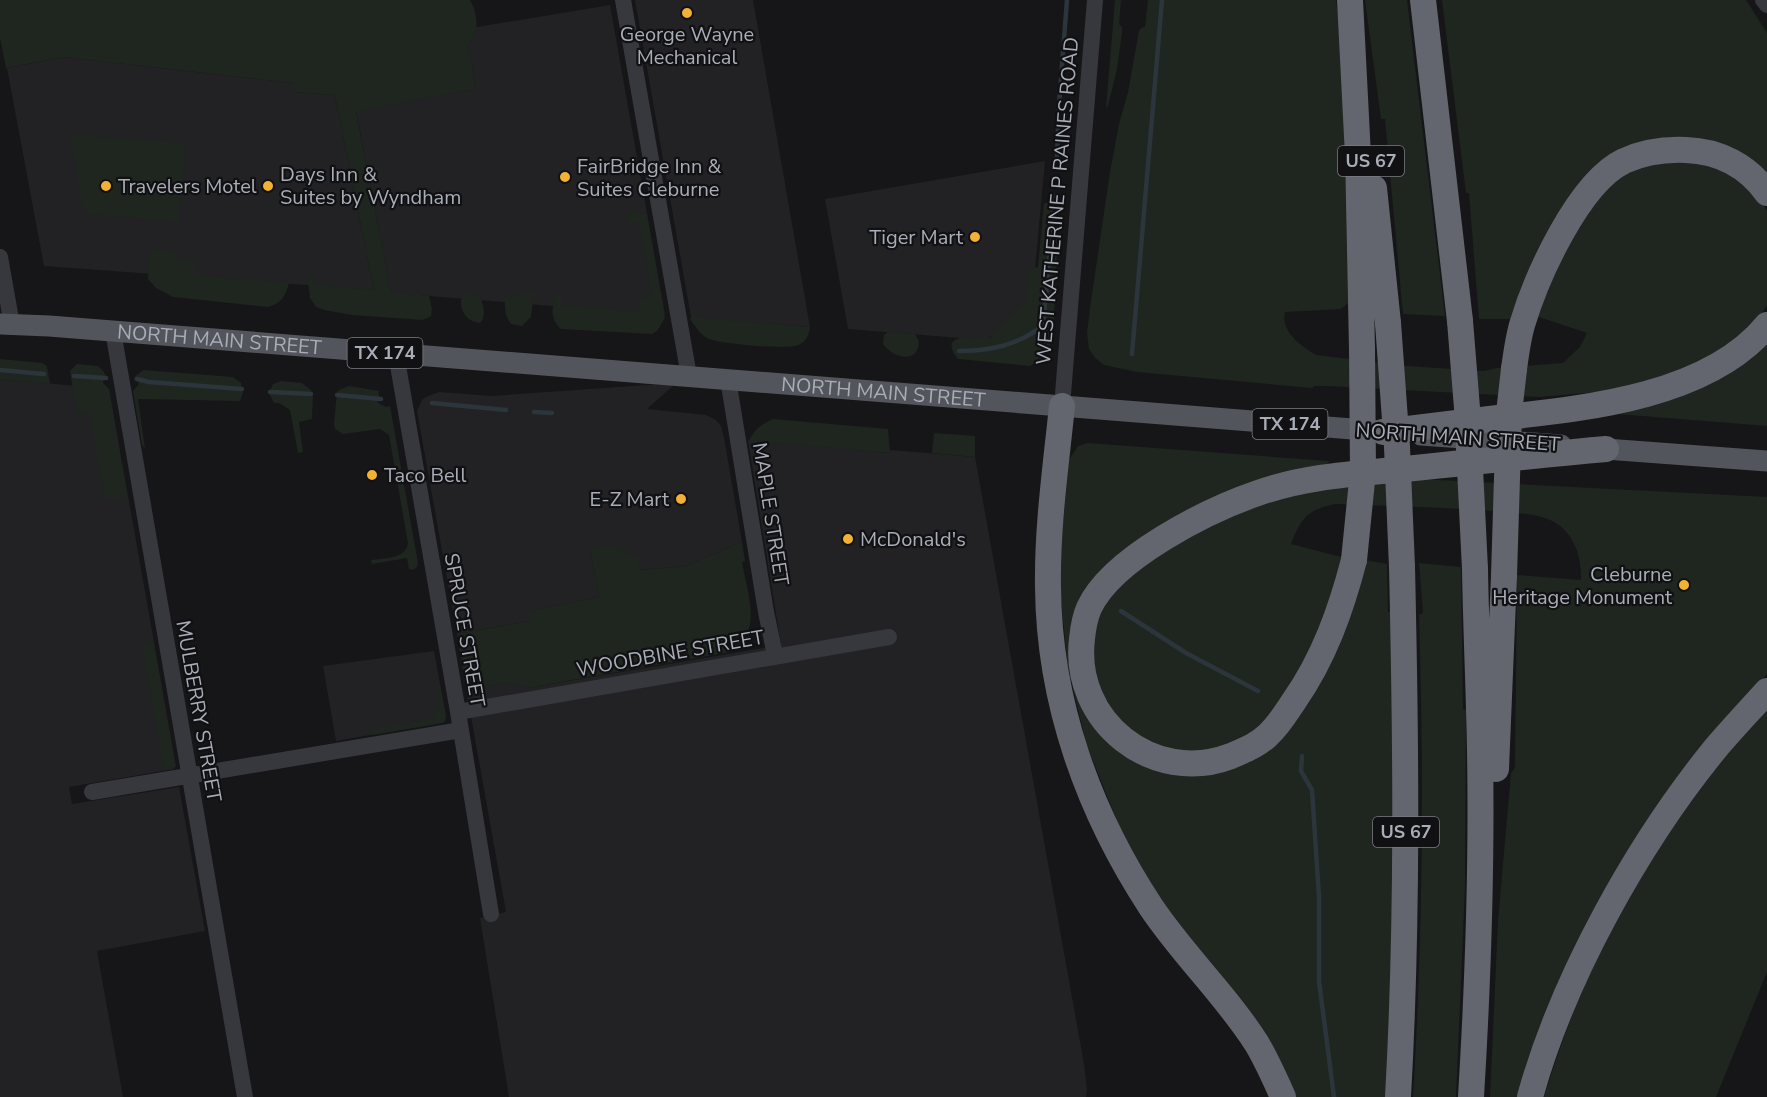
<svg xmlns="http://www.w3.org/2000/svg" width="1767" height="1097" font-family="'Nunito Sans',sans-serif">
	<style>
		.built { fill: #222225 }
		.green { fill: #1e261f }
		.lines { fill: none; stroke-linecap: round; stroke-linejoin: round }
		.stream { stroke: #2c353c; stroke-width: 4.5 }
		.minor { stroke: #37383d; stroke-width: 16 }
		.major { stroke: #53555c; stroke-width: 21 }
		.highway { stroke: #63666e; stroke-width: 26 }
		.highway-bridge { stroke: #63666e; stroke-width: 26 }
		.poi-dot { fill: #f2b134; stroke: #111113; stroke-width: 2 }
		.labels { text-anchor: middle; stroke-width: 4.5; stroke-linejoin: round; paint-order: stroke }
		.shield { fill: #111113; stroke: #7b7e86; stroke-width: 1.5 }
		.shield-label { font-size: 18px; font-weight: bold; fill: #a8adb8 }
		.poi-label { font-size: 20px; fill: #a8adb8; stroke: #111113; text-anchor: start }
		.street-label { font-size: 20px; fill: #a8adb8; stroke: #111113 }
	</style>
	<rect width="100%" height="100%" fill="#161618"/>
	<!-- built -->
	<path class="built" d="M635 0H753L810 327 691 317Z
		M610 5 665 315 391 293 356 111 476 89 465 29Z
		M63 57 293 83V92L335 95 374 290 44 266 7 68Z
		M1045 161 1032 302 1018 322 985 340 848 329 825 199Z
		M0 379 109 389 176 766 174 769 69 787 72 804 179 787 205 931 97 951 123 1097H0Z
		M676 383 647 409 706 415 716 420 721 426 724 438 742 542 686 566 640 570 590 549 599 597 529 611 530 621 457 634 417 411 422 400 426 397 439 392 492 396Z
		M748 440 890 453V450L975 457 1084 1064 1087 1090 1086 1097H509L480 918 506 912 465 683 476 684 481 687 512 682 519 683 527 688 781 645Z
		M434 651 446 717 445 722 336 741 323 666Z"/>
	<!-- green -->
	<path class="green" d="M0 0H470C478 13 480 35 468 44L476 89 356 112 391 292 429 296 432 309 431 316 423 320 352 315 324 310 316 307 310 298 308 281 313 272V284L374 290 335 95 292 92 293 83 63 57 6 68 0 38Z
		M1115 0H1121L1119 24 1122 27V33L1117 69 1108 106 1106 108Z
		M1148 0H1336L1342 48 1348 303 1341 309 1285 312C1280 331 1301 346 1316 355L1407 366 1484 371 1497 368 1563 363 1580 347 1587 333 1536 316 1579 220 1622 173 1671 158 1722 167 1760 199 1767 211V305L1762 313 1747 330 1725 349 1678 372 1611 391 1538 397 1326 386H1314L1312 388 1137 372 1104 365 1095 358 1089 349 1087 333 1090 308 1110 172 1119 124 1128 92 1139 31 1141 28 1145 27Z
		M1365 0H1407L1445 316 1403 314 1385 119H1381Z
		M1442 0H1746L1767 33V177L1701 139 1668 137 1635 144 1515 319H1479L1469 193H1466Z
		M75 135 186 143 179 222 87 214 83 208 71 140V137Z
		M1058 196 1062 207H1059L1053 336C1049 349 1042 359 1030 366L958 359C936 331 976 338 990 338L1026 302 1028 269 1038 267 1044 203H1053Z
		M633 212 647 214 665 318 657 331 652 334 561 329C549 318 552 308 556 295L558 293 562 296V305L638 312 640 298 652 295 639 222 629 223 626 220 629 213Z
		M154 249 177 252V260L196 262V275L289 283C286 295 281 304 268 307L173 297 156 288 148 279 149 254Z
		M531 291 534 293 531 317 522 326 511 324C506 318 503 306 506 299Z
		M463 293H473L480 296C483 304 487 316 480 323 465 322 457 307 463 293Z
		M694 313 697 317 810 327C809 336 806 342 798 345 786 350 722 344 709 339 701 336 695 326 690 319Z
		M888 332 915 334 919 341C919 365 892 358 883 344L884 335Z
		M1767 341V426L1605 413Z
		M0 359 42 363 47 366 50 384 0 379Z
		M77 364 98 366 104 372 107 379H104L103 383 109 389 127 494 125 496 108 500 105 498 89 411 79 413 76 410 70 371Z
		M144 370 233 377 241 383 243 392 240 401 138 399 145 449 142 445 133 391 139 384 137 379V381L134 380 135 376Z
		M281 381 302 383 312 391 307 393 308 395 313 396 312 419 299 422 303 452 298 453 290 410 279 403H274L269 393 273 384Z
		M349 386 379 391 378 403 386 407 390 406 418 563 417 567 413 570 409 569 407 558 372 564 371 560C385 558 406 559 408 543L389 435 380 429 343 434 335 429 334 424 337 392 341 389Z
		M773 419 888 429 890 453 749 441C755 428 761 425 773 419Z
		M934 433 975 436V457L932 453Z
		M1088 443 1328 461 1329 463 1144 535 1115 560 1076 633 1121 747 1244 763 1365 560 1387 564 1388 612H1392L1395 800 1391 967 1386 1097H1295L1157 894 1122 833 1087 746 1068 668 1060 590 1061 546 1069 460 1078 446Z
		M1380 477 1767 497V674L1689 771 1527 1097H1490L1498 921 1511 773 1515 768 1517 575 1581 580C1582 556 1573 529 1548 519 1532 513 1511 513 1493 511 1441 507 1388 506 1336 504 1308 509 1301 518 1291 544L1345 558 1339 587 1292 694 1246 741 1196 754 1148 742 1119 720 1099 687 1093 656 1097 622 1103 605 1125 576 1230 510Z
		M742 542 745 561 742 562C747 593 764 633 730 652L527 688C512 679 498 685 481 687L476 684 465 683 457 634 530 621 528 611 599 597 590 549 610 545 637 557 640 570 686 566Z
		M1419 563 1461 567 1463 709 1466 710 1465 888 1456 1097H1413C1423 937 1424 776 1419 615L1423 613Z
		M151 642 154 645 175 766 173 769 164 770 142 644Z
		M437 688 441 690 446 716 443 723 373 735 368 730 432 719 440 706Z
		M1767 703V972L1716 1097H1544C1568 1020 1599 940 1643 872 1681 813 1723 758 1767 703Z"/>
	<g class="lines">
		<!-- stream -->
		<path class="stream" d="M1057 157 1059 105 1067 0
			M959 351C989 351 1020 345 1043 325L1055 196
			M1132 354 1162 0
			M0 370 44 374
			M74 376 106 378
			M137 379 149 382 242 389
			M270 392 311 394
			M337 395 381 399
			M432 403 506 410
			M534 412 552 413
			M1121 611 1186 653 1258 691
			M1302 756 1301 771 1312 790 1319 897V981L1334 1097"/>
		<!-- minor -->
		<path class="minor" d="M623 0 689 376
			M1763 0 1767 5
			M0 257 12 325
			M113 331 245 1097
			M396 354 458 712 491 914
			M728 379 766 612 775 655
			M1062 406 1095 0
			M458 712 889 637
			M92 792 461 730"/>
		<!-- major -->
		<g class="major">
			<path id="s1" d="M0 324 49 326 1378 431"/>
			<path d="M1421 435 1561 445"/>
			<path d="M1592 448 1767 461"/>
		</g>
		<!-- highway -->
		<path class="highway" d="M1350 0 1358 156 1362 349
			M1423 0 1460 321
			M1374 188 1388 323
			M1514 369C1516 354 1518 339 1522 325 1536 278 1578 183 1624 161 1644 152 1665 149 1686 150 1719 151 1748 166 1767 193
			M1062 406C1056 465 1047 527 1048 587 1049 702 1088 811 1151 907 1183 955 1226 995 1257 1044 1267 1061 1275 1079 1283 1097
			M1383 432C1424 427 1465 422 1506 417 1590 408 1710 395 1767 325
			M1354 560C1341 610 1324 658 1294 701 1286 713 1279 725 1268 735 1258 745 1245 750 1231 756 1153 786 1072 721 1082 639 1083 629 1085 617 1089 608 1112 558 1208 510 1258 493 1306 476 1354 474 1405 469 1472 462 1539 455 1606 449
			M1496 769 1504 576
			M1398 1097C1408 920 1406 743 1402 567
			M1471 1097C1478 982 1482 866 1480 751 1479 690 1476 630 1475 569
			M1530 1097C1563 978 1637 845 1715 749 1732 729 1750 710 1767 691"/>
		<!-- highway-bridge -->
		<path class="highway-bridge" d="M1460 321 1467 408 1475 569
			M1388 323 1397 447 1402 567
			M1354 560 1363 471 1362 349
			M1504 576 1509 413 1514 369"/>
	</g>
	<!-- markers -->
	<g class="poi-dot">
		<circle cx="687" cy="13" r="6"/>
		<circle cx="565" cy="177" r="6"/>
		<circle cx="106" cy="186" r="6"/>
		<circle cx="268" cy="186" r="6"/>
		<circle cx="975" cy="237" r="6"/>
		<circle cx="372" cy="475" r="6"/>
		<circle cx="681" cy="499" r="6"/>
		<circle cx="848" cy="539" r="6"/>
		<circle cx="1684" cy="585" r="6"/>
	</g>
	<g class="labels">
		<!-- shield labels -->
		<g class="shield">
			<rect x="1338" y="146" width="66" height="30" rx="4.5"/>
			<rect x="347.5" y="338" width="75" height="30" rx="4.5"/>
			<rect x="1252.5" y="409" width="75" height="30" rx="4.5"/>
			<rect x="1373" y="817" width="66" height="30" rx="4.5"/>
		</g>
		<g class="shield-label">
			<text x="1371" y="167">US 67</text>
			<text x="385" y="359">TX 174</text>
			<text x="1290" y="430">TX 174</text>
			<text x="1406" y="838">US 67</text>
		</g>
		<!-- poi labels -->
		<g class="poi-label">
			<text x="687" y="41" text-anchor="middle">George Wayne<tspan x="687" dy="23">Mechanical</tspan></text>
			<text x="577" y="173">FairBridge Inn &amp;<tspan x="577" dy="23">Suites Cleburne</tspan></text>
			<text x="280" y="181">Days Inn &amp;<tspan x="280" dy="23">Suites by Wyndham</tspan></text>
			<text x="118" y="193">Travelers Motel</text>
			<text x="963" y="244" text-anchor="end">Tiger Mart</text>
			<text x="384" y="482">Taco Bell</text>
			<text x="669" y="506" text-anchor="end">E-Z Mart</text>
			<text x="860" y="546">McDonald's</text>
			<text x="1672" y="581" text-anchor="end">Cleburne<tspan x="1672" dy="23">Heritage Monument</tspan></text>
		</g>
		<!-- street labels -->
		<g class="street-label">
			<text transform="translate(1057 201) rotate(-85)" y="7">WEST KATHERINE P RAINES ROAD</text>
			<text dy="7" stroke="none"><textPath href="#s1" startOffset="220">NORTH MAIN STREET</textPath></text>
			<text dy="7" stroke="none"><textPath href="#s1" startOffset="886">NORTH MAIN STREET</textPath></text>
			<text transform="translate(1458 437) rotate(4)" y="7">NORTH MAIN STREET</text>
			<text transform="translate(771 514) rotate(81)" y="7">MAPLE STREET</text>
			<text transform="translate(465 630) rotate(80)" y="7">SPRUCE STREET</text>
			<text transform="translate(670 653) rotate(-10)" y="7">WOODBINE STREET</text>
			<text transform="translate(199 711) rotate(80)" y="7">MULBERRY STREET</text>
		</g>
	</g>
</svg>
